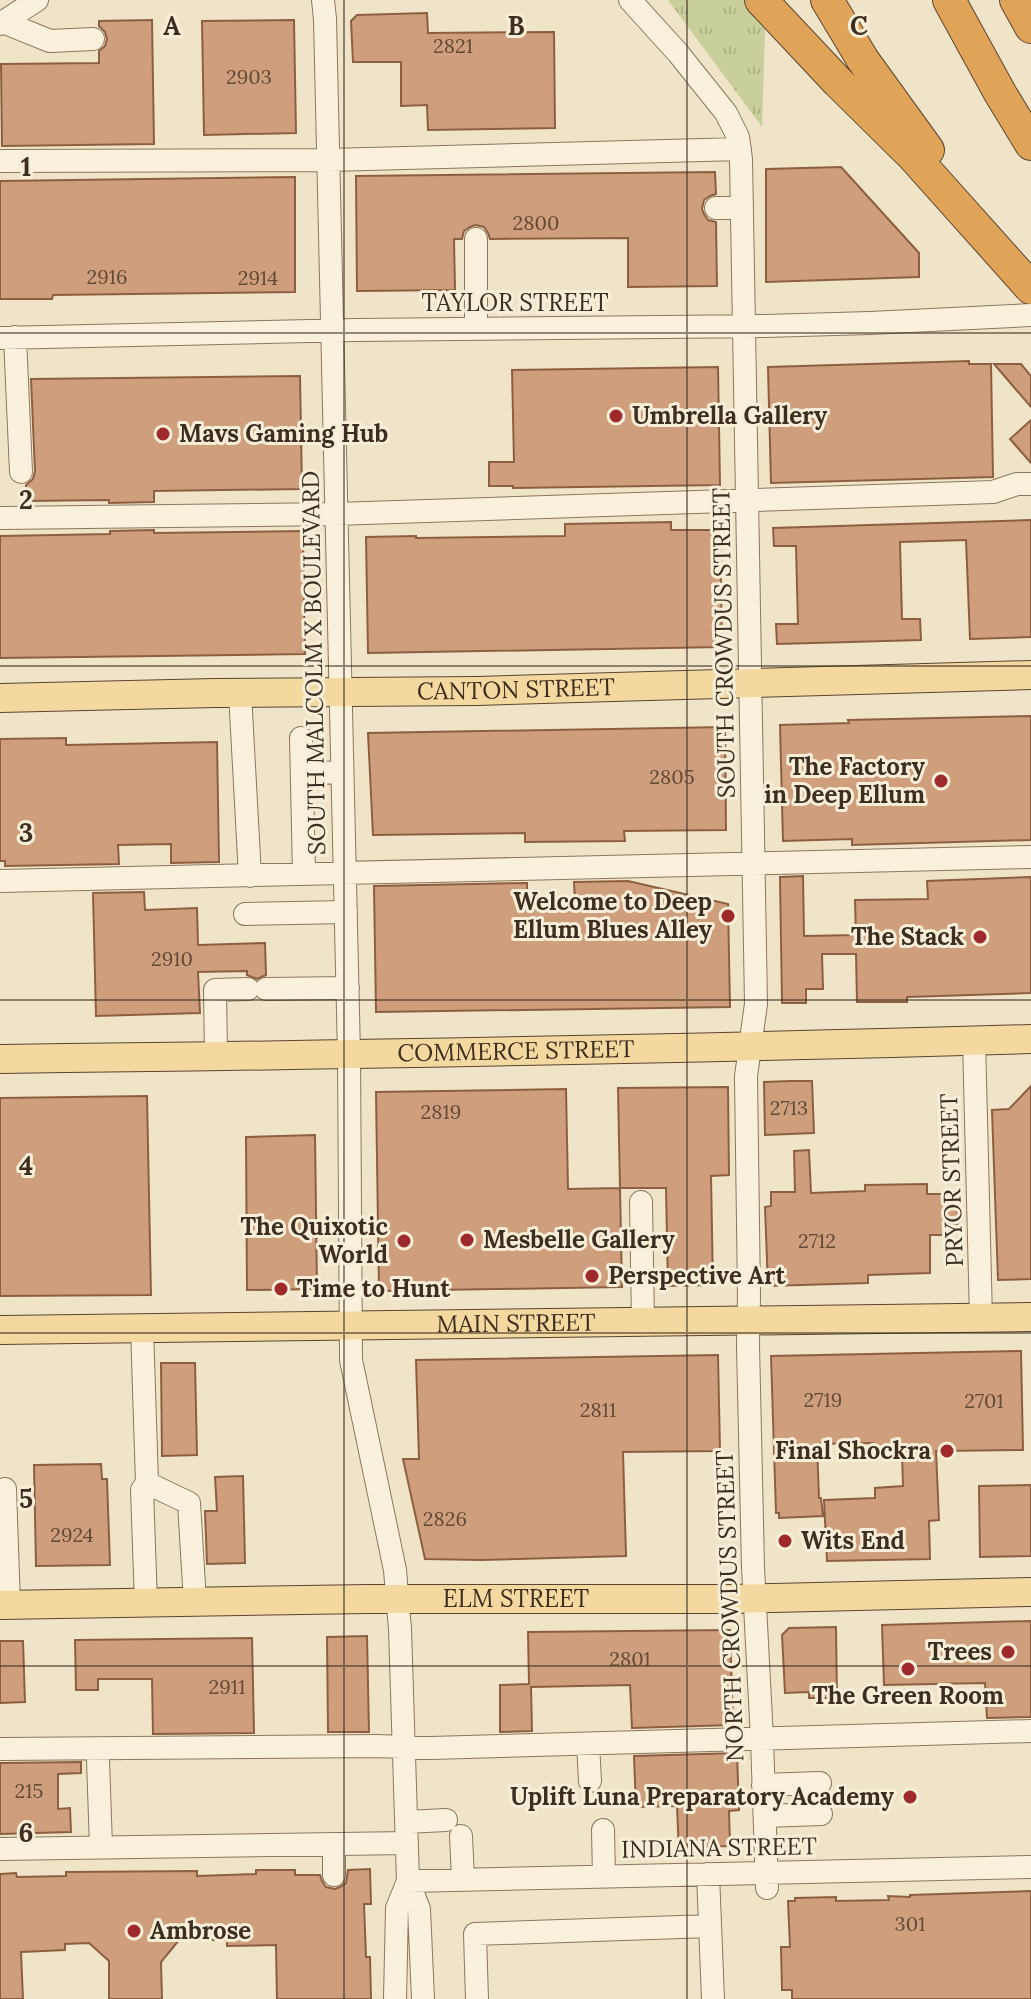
<svg xmlns="http://www.w3.org/2000/svg" width="1031" height="1999" font-family="Lora,serif">
	<style>
		.grass { fill: url(#grass-tufts) }
		.building { fill: #cf9f7d; stroke: #8d5f41; stroke-width: 2 }
		.lines { fill: none; stroke-linecap: round; stroke-linejoin: round }
		.minor-casing { stroke: #8d765c; stroke-width: 24 }
		.major-casing { stroke: #5b4430; stroke-width: 30 }
		.highway-casing { stroke: #5b4430; stroke-width: 34 }
		.minor { stroke: #faf1dc; stroke-width: 22 }
		.major { stroke: #f3d9a0; stroke-width: 28 }
		.highway { stroke: #e0a458; stroke-width: 32 }
		.grid { fill: none; stroke: #3d2e20; stroke-width: 2; stroke-opacity: 0.55 }
		.poi-dot { fill: #9e2a2b; stroke: #f7eed8; stroke-width: 3 }
		.labels { text-anchor: middle; stroke-width: 6; stroke-linejoin: round; paint-order: stroke }
		.number-label { font-size: 20px; fill: #624a37 }
		.street-label { font-size: 24px; fill: #3d2e20; stroke: #f7eed8 }
		.poi-label { font-size: 24px; font-weight: bold; fill: #3d2e20; stroke: #f7eed8; text-anchor: start }
		.grid-label { font-size: 26px; text-anchor: middle; font-weight: bold; fill: #3d2e20; stroke: #f7eed8; stroke-width: 6; stroke-linejoin: round; paint-order: stroke }
	</style>
	<defs>
		<pattern id="grass-tufts" width="24" height="20" patternUnits="userSpaceOnUse" patternTransform="scale(2)"><rect width="24" height="20" fill="#c9cf9b"/><path d="M3 7l-1-3M5 7V3M7 7l1-3M15 17l-1-3M17 17v-4M19 17l1-3" fill="none" stroke="#aeb285"/></pattern>
	</defs>
	<rect width="100%" height="100%" fill="#f0e4c8"/>
	<!-- grass -->
	<path class="grass" d="M668 0H766L762 127Z"/>
	<!-- building -->
	<path class="building" d="M427 13 428 33 554 32 555 128 428 130 427 105 401 106V62H353L351 21 357 15Z
		M152 20 154 144 2 146 1 64 99 63V51L105 46 107 39 105 32 99 26V21Z
		M294 20 296 133 204 135 202 21Z
		M841 167 919 253V277L766 282V169Z
		M715 172 716 194 710 196 704 200 702 209 704 214 708 220 716 222 717 286 628 287V238L490 239 488 233 484 227 475 225 470 227 464 231 462 239H454L455 290 357 291 356 176Z
		M295 177V292L53 295 52 299H0V181Z
		M969 361V364H991L993 477 771 483 768 367Z
		M994 364H1021L1031 376V407Z
		M718 367 720 485 513 488V486H489V462H514L512 370Z
		M300 376 302 489 154 491V502L109 503V500L26 501V485L33 479 35 471 31 379Z
		M1031 420V463L1010 439Z
		M1031 520V637L970 639 966 540 900 542 902 619H920L921 640 777 644 776 624H798L796 546H774L773 528Z
		M671 522V530H720L722 647 368 653 366 537 416 536V538L565 536V524Z
		M154 530V533L303 531 305 654 0 658V536L110 534V531Z
		M1031 716V840L852 845V839L783 841 780 725 849 723 848 720Z
		M725 727 726 830 624 831 625 841 525 842V833L373 835 368 733Z
		M66 738V745L217 742 219 862 171 863V844L118 845 119 864 5 866V861H0V739Z
		M803 876 804 936 856 935 855 900 928 899 927 881 1031 877V993L907 997V1002H857L856 954H822L823 989H806V1003H782L780 877Z
		M628 881 728 904 730 1007 376 1012 374 886 527 883V900H575L574 882Z
		M144 892 145 910 197 908 198 945 265 943 266 975 257 979 247 975V971L198 972 200 1013 96 1016 93 893Z
		M791 1081H812L814 1133 765 1135 764 1082Z
		M1031 1086V1279L998 1280 992 1110 1009 1109Z
		M728 1087 729 1175 711 1176 713 1285 668 1286 666 1188H620L618 1088Z
		M566 1089 568 1189 620 1188 622 1287 379 1291 376 1092Z
		M147 1096 151 1295 0 1296V1098Z
		M315 1135 317 1289 247 1290 246 1137Z
		M809 1150 811 1193 865 1191V1185L927 1184V1194H957L958 1224H950L951 1235H930V1273L868 1275V1283L768 1286 765 1207 771 1206V1192H795L794 1151Z
		M1021 1351 1023 1450 936 1451 939 1520 929 1521 930 1559 827 1561 824 1500 875 1498V1488L903 1486 902 1452H874L873 1443 817 1444 819 1498H821L823 1516 779 1518V1513H776L771 1356Z
		M718 1355 720 1451 623 1452 626 1556 481 1560 425 1559 403 1459H419L416 1360Z
		M161 1363H195L197 1455 162 1456Z
		M101 1464 102 1479H107L110 1565 36 1566 34 1465Z
		M243 1476 245 1563 207 1564 205 1511H217L215 1477Z
		M1031 1485V1556L980 1557 979 1486Z
		M1031 1621V1717L987 1718 985 1683 884 1685 882 1625Z
		M836 1627 837 1698H809V1692L785 1693 782 1635 789 1628Z
		M730 1630 733 1725 632 1728 630 1685 531 1687 532 1731 500 1732V1685L529 1684 528 1632Z
		M367 1636 369 1732H328L327 1637Z
		M252 1638 254 1733 153 1734 152 1679H98V1690H76L75 1640Z
		M0 1641H23L25 1702 0 1703Z
		M737 1753 739 1810 729 1811 730 1846 695 1847 696 1854H679L677 1806 636 1807 634 1756Z
		M81 1762V1773L58 1774V1809L70 1808 71 1832 0 1834V1763Z
		M370 1869 371 1904H364L366 1957H370L371 1999H277L276 1945 227 1946V1940H179L161 1962 162 1999H109V1961L89 1943 65 1944V1950L21 1952 23 1999H0V1874L16 1873 17 1877 66 1876V1872L197 1871V1876L256 1874V1870H295V1875H320L322 1881 326 1887 335 1889 340 1887 346 1883 348 1870Z
		M1031 1891V1999H792V1990H782L781 1947H790L788 1901H795V1898L836 1897V1901L889 1900 888 1896 910 1897V1895Z"/>
	<g class="lines">
		<!-- minor casing -->
		<g class="minor-casing">
			<path id="minor" d="M323 0 325 19 349 1055 351 1360 395 1570 400 1629 408 1881 419 1909 423 1999
				M630 0 678 53 726 113 738 137 741 159 756 1004 746 1076 749 1296 748 1345 753 1567 762 1739 767 1888
				M3 22 50 41 93 39
				M0 24 37 0
				M0 161 329 160 740 149
				M716 208H742
				M476 239V329
				M15 337 21 472
				M0 338 356 330 765 326 870 323 1031 315
				M0 518 336 514 993 492 1017 484H1031
				M240 693 250 876
				M301 738 304 874
				M302 773 342 772
				M0 881 1031 857
				M245 914 346 912
				M266 989 348 988
				M974 1040 981 1319
				M216 1057 215 990 248 989
				M641 1202 643 1323
				M142 1328 147 1483
				M5 1489 9 1605
				M146 1603 142 1490 147 1483 189 1503 195 1602
				M588 1744 590 1781
				M0 1749 376 1746 431 1748 1031 1731
				M98 1760 101 1847
				M763 1785 820 1783
				M765 1816 821 1814
				M406 1822 446 1820
				M603 1830 604 1876
				M461 1836 463 1879
				M334 1844V1875
				M0 1849 407 1843
				M708 1874 713 1999
				M408 1881 1031 1867
				M395 1999 397 1908 408 1881
				M477 1999 475 1934 710 1926"/>
		</g>
		<!-- major casing -->
		<g class="major-casing">
			<g id="major">
				<path id="s1" d="M0 698 215 693 477 691 1031 675"/>
				<path id="s2" d="M0 1059C344 1055 687 1049 1031 1039"/>
				<path id="s3" d="M0 1330 1031 1317"/>
				<path id="s4" d="M0 1605 368 1599H731L1031 1592"/>
			</g>
		</g>
		<!-- highway casing -->
		<g class="highway-casing">
			<path id="highway" d="M761 0 838 82 913 156 1031 288
				M827 0 863 60 928 150
				M949 0 1000 93 1031 144
				M1016 0 1031 27"/>
		</g>
		<!-- minor -->
		<use href="#minor" class="minor"/>
		<!-- major -->
		<use href="#major" class="major"/>
		<!-- highway -->
		<use href="#highway" class="highway"/>
	</g>
	<!-- grid -->
	<path class="grid" d="M344 0V1999M687 0V1999M0 333H1031M0 666H1031M0 1000H1031M0 1333H1031M0 1666H1031"/>
	<!-- markers -->
	<g class="poi-dot">
		<circle cx="616" cy="416" r="8"/>
		<circle cx="163" cy="434" r="8"/>
		<circle cx="941" cy="781" r="8"/>
		<circle cx="728" cy="916" r="8"/>
		<circle cx="980" cy="937" r="8"/>
		<circle cx="467" cy="1240" r="8"/>
		<circle cx="404" cy="1241" r="8"/>
		<circle cx="592" cy="1276" r="8"/>
		<circle cx="281" cy="1289" r="8"/>
		<circle cx="947" cy="1451" r="8"/>
		<circle cx="785" cy="1541" r="8"/>
		<circle cx="1008" cy="1652" r="8"/>
		<circle cx="908" cy="1669" r="8"/>
		<circle cx="910" cy="1797" r="8"/>
		<circle cx="134" cy="1931" r="8"/>
	</g>
	<g class="labels">
		<!-- number labels -->
		<g class="number-label">
			<text x="453" y="53">2821</text>
			<text x="249" y="84">2903</text>
			<text x="536" y="230">2800</text>
			<text x="107" y="284">2916</text>
			<text x="258" y="285">2914</text>
			<text x="672" y="784">2805</text>
			<text x="172" y="966">2910</text>
			<text x="789" y="1115">2713</text>
			<text x="441" y="1119">2819</text>
			<text x="817" y="1248">2712</text>
			<text x="823" y="1407">2719</text>
			<text x="984" y="1408">2701</text>
			<text x="598" y="1417">2811</text>
			<text x="445" y="1526">2826</text>
			<text x="72" y="1542">2924</text>
			<text x="630" y="1666">2801</text>
			<text x="227" y="1694">2911</text>
			<text x="29" y="1798">215</text>
			<text x="910" y="1931">301</text>
		</g>
		<!-- street labels -->
		<g class="street-label">
			<text x="515" y="311">TAYLOR STREET</text>
			<text transform="translate(724 643) rotate(-91)" y="8">SOUTH CROWDUS STREET</text>
			<text transform="translate(314 663) rotate(-91)" y="8">SOUTH MALCOLM X BOULEVARD</text>
			<text dy="8" stroke="none"><textPath href="#s1" startOffset="516">CANTON STREET</textPath></text>
			<text dy="8" stroke="none"><textPath href="#s2" startOffset="516">COMMERCE STREET</textPath></text>
			<text transform="translate(952 1180) rotate(-92)" y="8">PRYOR STREET</text>
			<text dy="8" stroke="none"><textPath href="#s3" startOffset="516">MAIN STREET</textPath></text>
			<text dy="8" stroke="none"><textPath href="#s4" startOffset="516">ELM STREET</textPath></text>
			<text transform="translate(730 1606) rotate(-92)" y="8">NORTH CROWDUS STREET</text>
			<text transform="translate(719 1848) rotate(-1)" y="8">INDIANA STREET</text>
		</g>
		<!-- poi labels -->
		<g class="poi-label">
			<text x="632" y="424">Umbrella Gallery</text>
			<text x="179" y="442">Mavs Gaming Hub</text>
			<text x="925" y="775" text-anchor="end">The Factory<tspan x="925" dy="28">in Deep Ellum</tspan></text>
			<text x="712" y="910" text-anchor="end">Welcome to Deep<tspan x="712" dy="28">Ellum Blues Alley</tspan></text>
			<text x="964" y="945" text-anchor="end">The Stack</text>
			<text x="388" y="1235" text-anchor="end">The Quixotic<tspan x="388" dy="28">World</tspan></text>
			<text x="483" y="1248">Mesbelle Gallery</text>
			<text x="608" y="1284">Perspective Art</text>
			<text x="297" y="1297">Time to Hunt</text>
			<text x="931" y="1459" text-anchor="end">Final Shockra</text>
			<text x="801" y="1549">Wits End</text>
			<text x="992" y="1660" text-anchor="end">Trees</text>
			<text x="908" y="1704" text-anchor="middle">The Green Room</text>
			<text x="894" y="1805" text-anchor="end">Uplift Luna Preparatory Academy</text>
			<text x="150" y="1939">Ambrose</text>
		</g>
	</g>
	<g class="grid-label">
		<text x="172" y="35">A</text>
		<text x="516" y="35">B</text>
		<text x="859" y="35">C</text>
		<text x="26" y="176">1</text>
		<text x="26" y="509">2</text>
		<text x="26" y="842">3</text>
		<text x="26" y="1175">4</text>
		<text x="26" y="1508">5</text>
		<text x="26" y="1842">6</text>
	</g>
</svg>
